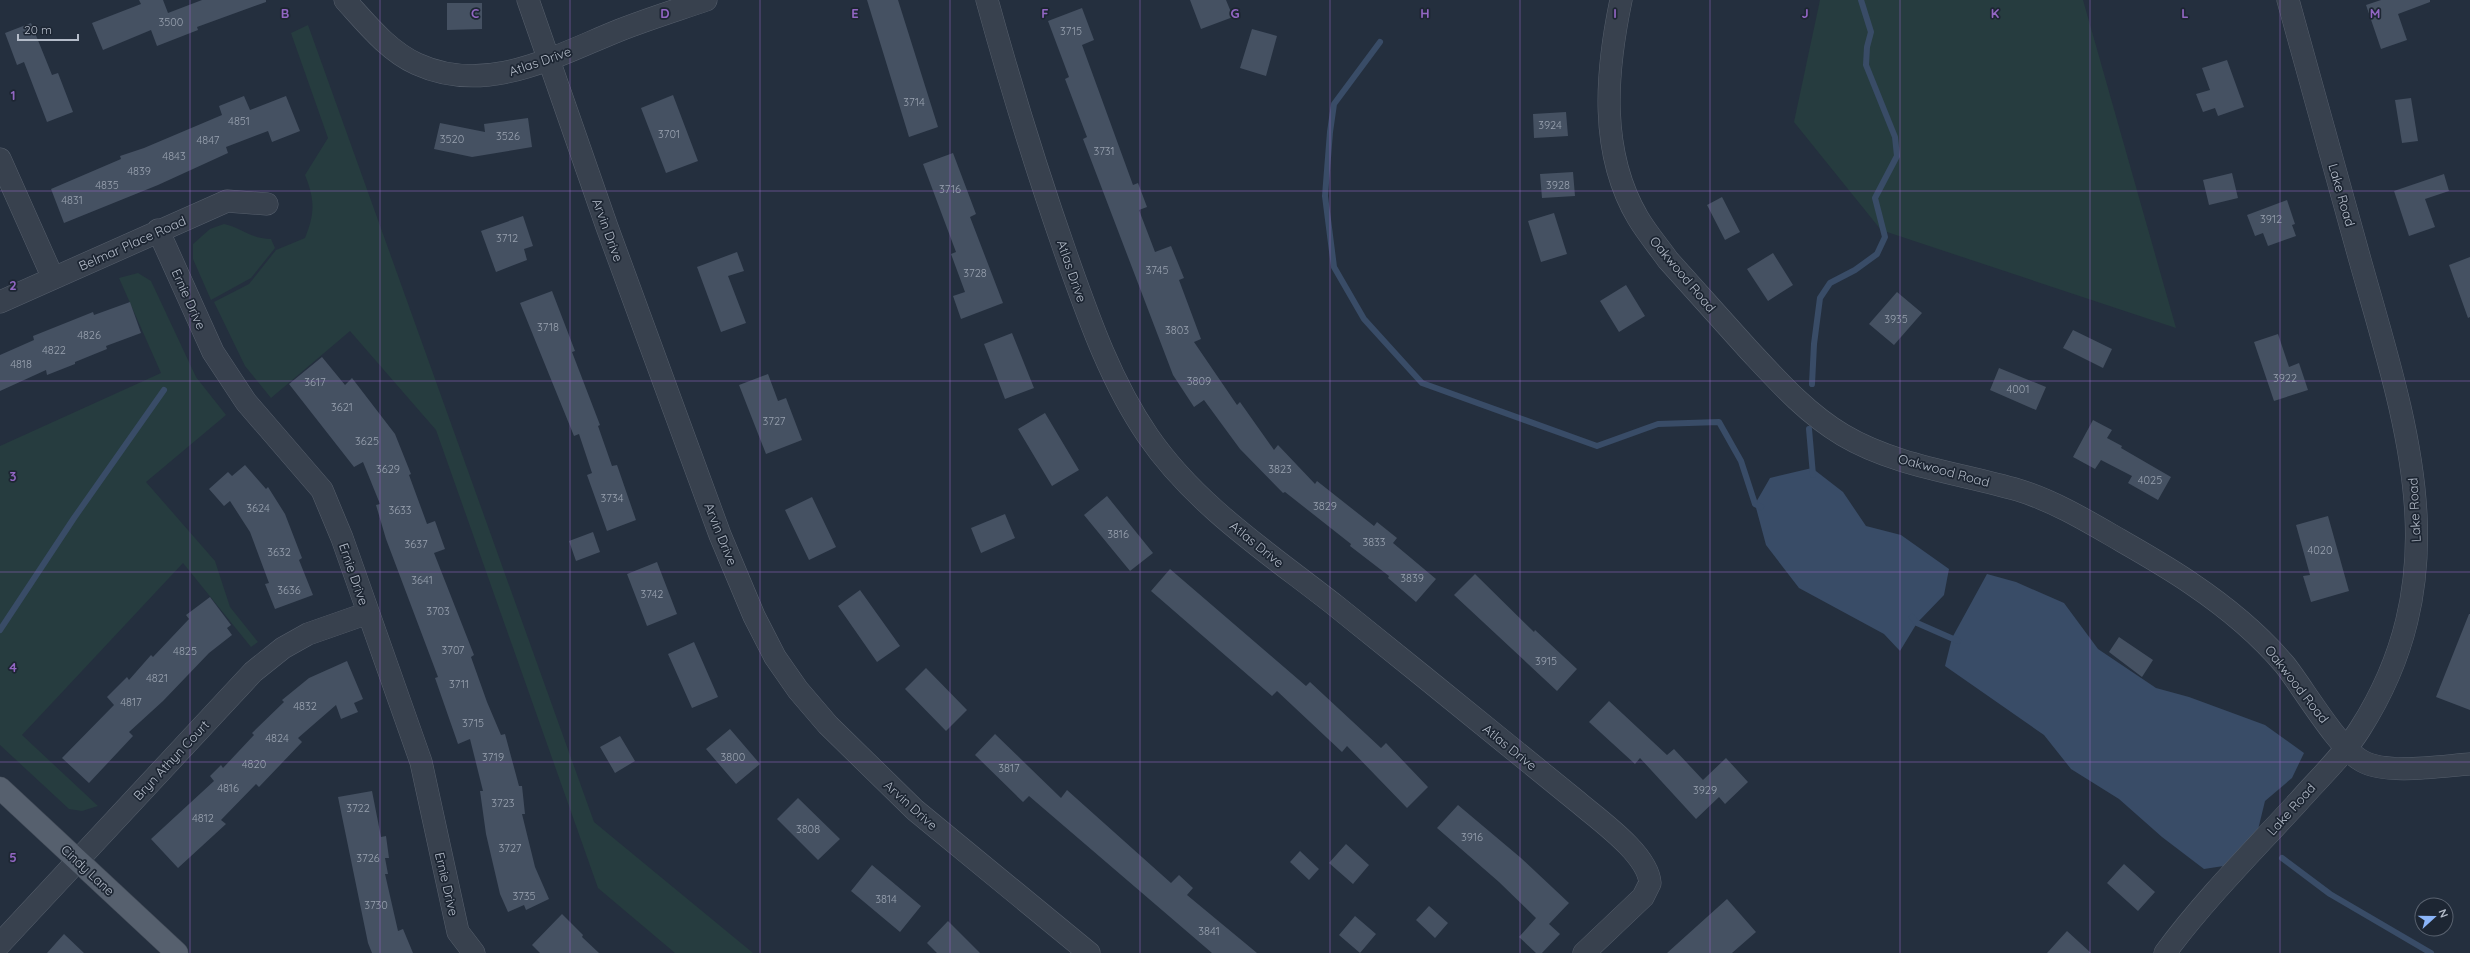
<svg xmlns="http://www.w3.org/2000/svg" width="2470" height="953" font-family="Quicksand,sans-serif">
	<style>
		.green { fill: #263c3f }
		.water { fill: #394c67 }
		.lines { fill: none; stroke-linecap: round; stroke-linejoin: round }
		.stream { stroke: #394c67; stroke-width: 6 }
		.building { fill: #455162 }
		.minor-casing { stroke: #565f6c; stroke-width: 23 }
		.major-casing { stroke: #414a57; stroke-width: 23 }
		.minor { stroke: #38414e; stroke-width: 22 }
		.major { stroke: #56606e; stroke-width: 22 }
		.grid { fill: none; stroke: #9266c3; stroke-width: 1; stroke-opacity: 0.55 }
		.labels { text-anchor: middle; stroke-width: 3.5; stroke-linejoin: round; paint-order: stroke }
		.number-label { font-size: 11px; fill: #98a1af }
		.street-label { font-size: 13px; fill: #b4bcc9; stroke: #1d2633 }
		.grid-label { font-size: 13px; text-anchor: middle; font-weight: bold; fill: #9266c3; stroke: #1d2633; stroke-width: 3.5; stroke-linejoin: round; paint-order: stroke }
	</style>
	<rect width="100%" height="100%" fill="#242f3e"/>
	<!-- green -->
	<path class="green" d="M1820 0H2083L2176 328 1881 230 1794 122Z
		M308 25 594 822 753 953H675L598 888 436 430 350 331 271 398 245 366 214 302 249 284 276 250 305 238C315 213 315 200 305 175L328 138 291 33Z
		M224 224C243 228 250 239 271 239L275 248 251 278 211 300 193 259V244L210 229Z
		M138 273 151 281 196 377 226 415 146 482 215 561 230 607 258 642 251 647 183 563 22 735 98 806 82 811 69 809 0 745V446L161 373 119 278Z"/>
	<!-- water -->
	<path class="water" d="M1812 468 1843 492 1866 526 1901 535 1949 569 1944 595 1917 623 1900 651 1884 634 1799 588 1766 545 1755 504 1770 478Z
		M1987 574 2016 582 2064 603 2098 649 2156 688 2189 697 2265 725 2304 753 2292 778 2265 801 2256 838 2230 865 2204 869 2162 837 2119 799 2071 769 2044 735 1945 666 1952 638Z"/>
	<g class="lines">
		<!-- stream -->
		<path class="stream" d="M1380 42 1334 104 1330 132 1325 196 1334 267 1364 319 1422 383 1597 446 1658 424 1719 422 1741 461 1755 504 1761 507
			M1812 384 1814 344 1820 298 1830 283 1855 270 1877 254 1885 237 1875 198 1897 156 1895 137 1866 65 1867 47 1871 32 1861 0
			M1809 429 1813 475
			M1912 617 1917 623 1958 641
			M0 630 74 518 164 390
			M2282 858 2330 894 2431 953"/>
	</g>
	<!-- building -->
	<path class="building" d="M139 0H163L168 13 202 0H266V2L197 27 198 30 157 46 151 30 103 50 92 23 141 4Z
		M867 0H898L938 127 909 137Z
		M1190 0H1226L1233 17 1201 29Z
		M2381 0H2430V2L2398 14 2407 40 2381 49 2366 5Z
		M447 3H482V29L447 30Z
		M1082 8 1094 40 1082 45 1133 185 1138 183 1147 207 1139 210 1155 252 1171 246 1184 278 1179 280 1201 339 1194 342 1237 405 1240 402 1274 450 1278 445 1315 484 1317 481 1374 526 1377 522 1397 538 1393 543 1436 579 1416 602 1388 578 1389 576 1350 546 1351 544 1285 492 1283 493 1240 449 1204 400 1194 407 1173 375 1083 139 1087 137 1065 79 1069 77 1048 21Z
		M31 23 52 75 58 73 73 112 47 122 24 62 17 65 5 33Z
		M1252 29 1277 36 1266 76 1240 68Z
		M2227 60 2244 107 2218 116 2215 108 2203 112 2196 94 2210 90 2202 68Z
		M673 95 698 161 666 173 641 108Z
		M244 96 250 110 286 96 300 131 272 142 268 131 226 147 228 153 158 185 64 223 51 189 121 159 120 156 144 148 222 115 219 106Z
		M2411 98 2418 141 2402 143 2395 100Z
		M1566 112 1568 136 1534 138 1533 114Z
		M528 118 532 147 472 157 434 149 440 123 485 132 484 124Z
		M953 153 976 214 970 217 1003 303 961 319 953 296 965 292 951 254 956 252 923 164Z
		M1573 172 1575 196 1542 198 1540 174Z
		M2232 173 2238 198 2209 205 2203 180Z
		M2444 174 2449 191 2425 199 2435 227 2409 236 2394 191Z
		M1722 197 1740 232 1725 240 1707 205Z
		M2287 200 2295 224 2292 225 2296 236 2268 246 2263 233 2255 236 2247 215Z
		M1554 213 1567 254 1541 262 1528 221Z
		M523 216 533 246 524 249 527 260 496 272 481 231Z
		M737 252 744 271 728 276 746 323 721 332 697 267Z
		M1773 253 1793 285 1768 301 1747 269Z
		M2470 257V317L2468 318 2449 265Z
		M1626 285 1645 316 1619 332 1600 301Z
		M552 291 575 351 572 352 600 425 598 426 612 466 617 465 636 520 607 531 587 475 592 473 579 434 574 436 520 303Z
		M1897 292 1922 313 1894 345 1869 324Z
		M130 302 141 333 106 346 107 349 75 362V364L47 375 46 370 0 391V355L34 340 33 336 93 312 94 315Z
		M2073 330 2112 349 2103 368 2063 348Z
		M1012 333 1034 388 1005 399 984 344Z
		M2278 334 2289 367 2299 363 2308 390 2274 401 2254 342Z
		M322 357 345 385 352 378 395 434 411 474 409 475 427 524 435 521 445 549 434 553 474 655 471 657 487 702 501 735 505 734 519 786H522L525 814H522L535 867 549 899 526 910 524 905 508 912 500 894 486 834 480 791H483L470 739 458 744 435 678 438 677 386 539 376 505 380 504 363 462 354 467 289 384Z
		M1999 368 2046 387 2036 410 1990 390Z
		M768 374 778 401 786 398 802 440 766 454 739 385Z
		M1045 413 1079 470 1052 486 1018 429Z
		M2093 420 2112 430 2107 438 2122 446 2121 448 2171 477 2158 500 2128 483 2132 476 2101 460 2095 469 2073 457Z
		M245 465 266 489 268 487 285 514 302 558 299 560 313 595 275 609 265 584 269 583 250 532 230 501 224 506 209 489 228 472 232 476Z
		M1107 496 1153 553 1130 571 1084 515Z
		M812 497 836 547 809 560 785 510Z
		M1005 514 1015 538 981 553 971 528Z
		M2328 516 2349 591 2311 602 2303 576 2310 575 2296 525Z
		M593 532 600 552 576 561 569 541Z
		M657 562 677 614 647 626 627 574Z
		M1170 569 1306 686 1310 682 1381 748 1386 743 1428 787 1407 808 1347 746 1342 752 1277 691 1272 696 1151 591Z
		M1475 574 1534 632 1535 630 1577 669 1557 691 1454 595Z
		M860 590 900 646 877 662 838 606Z
		M210 597 231 625 227 628 232 635 209 653 163 701 129 732 133 736 89 783 62 758 114 705 107 697 127 677 129 680 151 655 153 657 189 619 186 615Z
		M2469 614H2470V710L2436 697Z
		M2119 637 2153 660 2142 677 2109 652Z
		M694 642 718 697 692 708 668 654Z
		M347 661 363 699 354 703 358 712 341 719 336 705 298 738 302 742 259 787 256 784 221 820 226 824 178 868 151 839 214 781 210 776 221 765 223 768 254 735 252 733 284 702 282 700 309 678Z
		M926 668 967 710 946 731 905 689Z
		M1609 701 1667 755 1674 749 1703 780 1726 758 1748 782 1725 804 1719 797 1696 819 1640 758 1635 764 1589 722Z
		M730 729 760 764 736 784 706 749Z
		M995 734 1061 798 1067 790 1171 883 1179 875 1193 888 1187 895 1257 953H1212L1029 796 1023 802 975 755Z
		M620 736 635 761 615 773 600 747Z
		M372 791 381 837 386 836 389 858H385L388 874H385L398 931 403 929 413 953H372L368 943 338 797Z
		M798 798 840 839 818 860 777 819Z
		M1458 805 1521 858 1569 903 1549 924 1560 934 1542 953H1536L1519 937 1536 918 1499 882 1437 828Z
		M1346 844 1369 865 1353 884 1329 863Z
		M1300 851 1319 869 1309 880 1290 862Z
		M2124 864 2155 892 2138 911 2107 883Z
		M872 865 921 906 900 932 851 891Z
		M1727 899 1756 932 1732 953H1667Z
		M1429 906 1448 923 1435 938 1416 920Z
		M562 914 583 935 582 937 599 953H540L532 945Z
		M1355 916 1376 934 1360 953 1339 935Z
		M948 921 980 953H937L927 943Z
		M2067 931 2091 953H2047Z
		M64 934 84 953H47Z"/>
	<g class="lines">
		<!-- minor casing -->
		<g class="minor-casing">
			<path id="minor" d="M345 0C366 23 388 51 417 64 487 96 555 56 620 30 648 19 677 10 706 0
				M528 0 607 227 720 535 754 616 775 657 798 690 828 725 915 810 1089 953
				M987 0C1011 87 1037 172 1067 257 1089 319 1111 382 1148 436 1196 506 1270 554 1336 606 1417 671 1497 736 1578 802 1599 820 1648 854 1650 883L1643 897 1584 953
				M1621 0C1606 72 1599 152 1638 218 1647 233 1658 246 1668 260 1695 290 1721 319 1748 349 1777 380 1806 413 1843 435 1895 466 1960 473 2018 490 2054 501 2087 521 2120 540 2144 554 2169 568 2192 584 2226 607 2258 633 2285 665 2304 689 2338 748 2362 761 2387 775 2441 766 2470 764
				M0 159 53 278
				M158 230 213 352 246 402 322 490 342 538 421 762 458 932 474 953
				M0 302 227 201 267 204
				M0 944 253 672 283 648 308 634 368 613
				M2165 953C2205 899 2253 851 2298 802 2319 778 2343 756 2360 729 2460 572 2406 424 2360 260 2336 173 2312 87 2288 0"/>
		</g>
		<!-- major casing -->
		<g class="major-casing">
			<path id="major" d="M0 788 177 953"/>
		</g>
		<!-- minor -->
		<use href="#minor" class="minor"/>
		<!-- major -->
		<use href="#major" class="major"/>
	</g>
	<!-- grid -->
	<path class="grid" d="M190 0V953M380 0V953M570 0V953M760 0V953M950 0V953M1140 0V953M1330 0V953M1520 0V953M1710 0V953M1900 0V953M2090 0V953M2280 0V953M0 191H2470M0 381H2470M0 572H2470M0 762H2470"/>
	<g class="labels">
		<!-- number labels -->
		<g class="number-label">
			<text x="171" y="26">3500</text>
			<text x="1071" y="35">3715</text>
			<text x="914" y="106">3714</text>
			<text x="239" y="125">4851</text>
			<text x="1550" y="129">3924</text>
			<text x="669" y="138">3701</text>
			<text x="508" y="140">3526</text>
			<text x="452" y="143">3520</text>
			<text x="208" y="144">4847</text>
			<text x="1104" y="155">3731</text>
			<text x="174" y="160">4843</text>
			<text x="139" y="175">4839</text>
			<text x="107" y="189">4835</text>
			<text x="1558" y="189">3928</text>
			<text x="950" y="193">3716</text>
			<text x="72" y="204">4831</text>
			<text x="2271" y="223">3912</text>
			<text x="507" y="242">3712</text>
			<text x="1157" y="274">3745</text>
			<text x="975" y="277">3728</text>
			<text x="1896" y="323">3935</text>
			<text x="548" y="331">3718</text>
			<text x="1177" y="334">3803</text>
			<text x="89" y="339">4826</text>
			<text x="54" y="354">4822</text>
			<text x="21" y="368">4818</text>
			<text x="2285" y="382">3922</text>
			<text x="1199" y="385">3809</text>
			<text x="315" y="386">3617</text>
			<text x="2018" y="393">4001</text>
			<text x="342" y="411">3621</text>
			<text x="774" y="425">3727</text>
			<text x="367" y="445">3625</text>
			<text x="388" y="473">3629</text>
			<text x="1280" y="473">3823</text>
			<text x="2150" y="484">4025</text>
			<text x="612" y="502">3734</text>
			<text x="1325" y="510">3829</text>
			<text x="258" y="512">3624</text>
			<text x="400" y="514">3633</text>
			<text x="1118" y="538">3816</text>
			<text x="1374" y="546">3833</text>
			<text x="416" y="548">3637</text>
			<text x="2320" y="554">4020</text>
			<text x="279" y="556">3632</text>
			<text x="1412" y="582">3839</text>
			<text x="422" y="584">3641</text>
			<text x="289" y="594">3636</text>
			<text x="652" y="598">3742</text>
			<text x="438" y="615">3703</text>
			<text x="453" y="654">3707</text>
			<text x="185" y="655">4825</text>
			<text x="1546" y="665">3915</text>
			<text x="157" y="682">4821</text>
			<text x="459" y="688">3711</text>
			<text x="131" y="706">4817</text>
			<text x="305" y="710">4832</text>
			<text x="473" y="727">3715</text>
			<text x="277" y="742">4824</text>
			<text x="493" y="761">3719</text>
			<text x="733" y="761">3800</text>
			<text x="254" y="768">4820</text>
			<text x="1009" y="772">3817</text>
			<text x="228" y="792">4816</text>
			<text x="1705" y="794">3929</text>
			<text x="503" y="807">3723</text>
			<text x="358" y="812">3722</text>
			<text x="203" y="822">4812</text>
			<text x="808" y="833">3808</text>
			<text x="1472" y="841">3916</text>
			<text x="510" y="852">3727</text>
			<text x="368" y="862">3726</text>
			<text x="524" y="900">3735</text>
			<text x="886" y="903">3814</text>
			<text x="376" y="909">3730</text>
			<text x="1209" y="935">3841</text>
		</g>
		<!-- street labels -->
		<g class="street-label">
			<text transform="translate(540 61) rotate(-19)" y="5">Atlas Drive</text>
			<text transform="translate(2342 195) rotate(74)" y="5">Lake Road</text>
			<text transform="translate(608 230) rotate(70)" y="5">Arvin Drive</text>
			<text transform="translate(132 243) rotate(-24)" y="5">Belmar Place Road</text>
			<text transform="translate(1072 271) rotate(71)" y="5">Atlas Drive</text>
			<text transform="translate(1683 274) rotate(50)" y="5">Oakwood Road</text>
			<text transform="translate(189 299) rotate(66)" y="5">Ernie Drive</text>
			<text transform="translate(1944 470) rotate(15)" y="5">Oakwood Road</text>
			<text transform="translate(2414 510) rotate(-93)" y="5">Lake Road</text>
			<text transform="translate(721 534) rotate(68)" y="5">Arvin Drive</text>
			<text transform="translate(1257 544) rotate(39)" y="5">Atlas Drive</text>
			<text transform="translate(354 574) rotate(71)" y="5">Ernie Drive</text>
			<text transform="translate(2297 684) rotate(52)" y="5">Oakwood Road</text>
			<text transform="translate(1510 747) rotate(39)" y="5">Atlas Drive</text>
			<text transform="translate(171 760) rotate(-47)" y="5">Bryn Athyn Court</text>
			<text transform="translate(911 805) rotate(42)" y="5">Arvin Drive</text>
			<text transform="translate(2291 809) rotate(-48)" y="5">Lake Road</text>
			<text transform="translate(88 870) rotate(43)" y="5">Cindy Lane</text>
			<text transform="translate(447 884) rotate(77)" y="5">Ernie Drive</text>
		</g>
	</g>
	<g class="grid-label">
		<text x="285" y="18">B</text>
		<text x="475" y="18">C</text>
		<text x="665" y="18">D</text>
		<text x="855" y="18">E</text>
		<text x="1045" y="18">F</text>
		<text x="1235" y="18">G</text>
		<text x="1425" y="18">H</text>
		<text x="1615" y="18">I</text>
		<text x="1805" y="18">J</text>
		<text x="1995" y="18">K</text>
		<text x="2185" y="18">L</text>
		<text x="2375" y="18">M</text>
		<text x="13" y="100">1</text>
		<text x="13" y="290">2</text>
		<text x="13" y="481">3</text>
		<text x="13" y="672">4</text>
		<text x="13" y="862">5</text>
	</g>
	<!-- north arrow -->
	<g transform="translate(2434 917) rotate(69)"><circle r="19" fill="#1d2633" stroke="#59626f"/>
	<path d="M0-3L7 15L0 10L-7 15Z" fill="#8ab4f8"/>
	<text y="-6" font-size="11" font-weight="bold" text-anchor="middle" fill="#b4bcc9">N</text>
	</g>
	<!-- scale -->
	<path d="M18 34v6h60v-6" fill="none" stroke="#b4bcc9" stroke-width="2"/>
	<text x="24" y="34" font-size="12" fill="#b4bcc9" stroke="#1d2633" stroke-width="3" paint-order="stroke">20 m</text>
</svg>
